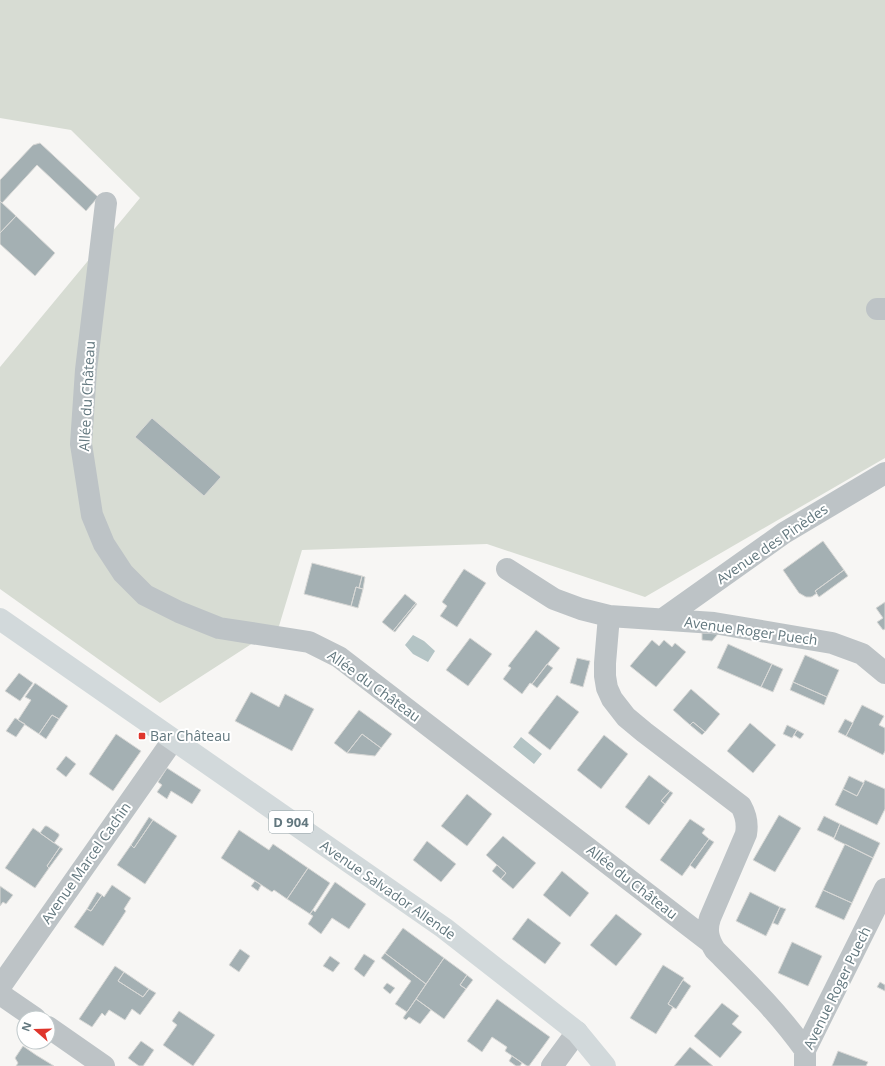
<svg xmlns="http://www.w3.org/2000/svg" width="885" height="1066" font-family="'Open Sans',sans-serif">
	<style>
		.green { fill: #d7dcd3 }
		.water { fill: #b4c4c5 }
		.building { fill: #a4b0b3; stroke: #d8d8d6 }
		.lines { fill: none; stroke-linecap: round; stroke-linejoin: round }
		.minor { stroke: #bdc3c6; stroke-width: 22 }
		.major { stroke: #d2d9db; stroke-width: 22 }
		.poi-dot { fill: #df352c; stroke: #fff; stroke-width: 1.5 }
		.labels { text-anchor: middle; stroke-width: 4; stroke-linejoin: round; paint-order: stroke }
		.shield { fill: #fff; stroke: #91a0a5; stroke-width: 1 }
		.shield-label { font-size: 13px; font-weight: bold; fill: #62777e }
		.street-label { font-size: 14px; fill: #62777e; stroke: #fff }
		.poi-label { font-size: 14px; fill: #62777e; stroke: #fff; text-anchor: start }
	</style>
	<rect width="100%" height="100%" fill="#f7f6f4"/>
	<!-- green -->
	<path class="green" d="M0 0H885V458L645 597 487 544 302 550 279 626 160 703 0 589V367L140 198 71 130 0 118Z"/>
	<!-- water -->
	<path class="water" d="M413 635 424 641 435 651 428 662 413 654 405 645Z
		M521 737 542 754 534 764 513 747Z"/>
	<!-- building -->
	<path class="building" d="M40 143 98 197 86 211 37 165 2 203 0 201V180L33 145Z
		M0 201 16 216 0 233Z
		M16 216 55 253 35 276 0 244V233Z
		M152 418 221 477 204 496 135 437Z
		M823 541 844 570 815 591 817 593 813 596 811 597H806L799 593 783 570Z
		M312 563 362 576 359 588 356 587 351 606 304 594Z
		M464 569 486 583 457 627 440 616 447 606 442 602Z
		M844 570 848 576 819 597 815 591Z
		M362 576 365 577 363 589 359 588Z
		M356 587 363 589 358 608 351 606Z
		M405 594 416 603 393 631 382 622Z
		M885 602V629L883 630 877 622 883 618 876 608Z
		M416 603 417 604 395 632 393 631Z
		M536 630 560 648 532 684 530 683 522 694 503 679 511 668 508 666Z
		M702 633 718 634 712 641 702 640Z
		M470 638 492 654 468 686 446 670Z
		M652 640 659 646 664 640 672 647 675 643 686 652 656 687 630 666Z
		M728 644 772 664 761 687 717 668Z
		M805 655 839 670 827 697 793 682Z
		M577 658 590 661 583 687 570 683Z
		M547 664 553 668 537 688 532 684Z
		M772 664 783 669 773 692 761 687Z
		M19 673 33 683 20 701 5 691Z
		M793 682 827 697 824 705 790 690Z
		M35 683 68 706 59 719 52 715 39 734 18 720 31 700 25 697Z
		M691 689 720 714 705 732 693 722 690 725 673 710Z
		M251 692 279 707 285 694 314 709 292 751 235 721Z
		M557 695 579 712 550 750 528 733Z
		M862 705 884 716 879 725 885 728V751L883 755 846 736Z
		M359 710 392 734 381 748 362 734 347 753 334 743Z
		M52 715 59 719 46 739 39 734Z
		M15 718 25 724 16 737 6 731Z
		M845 719 853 723 846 736 838 732Z
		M693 722 705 732 702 735 690 725Z
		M750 723 776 745 753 773 727 751Z
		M787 725 797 730 792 738 783 734Z
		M797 730 804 734 800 739 794 735Z
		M116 734 141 751 113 791 89 774Z
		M362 734 381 748 375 756 347 753Z
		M604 735 628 754 601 789 577 770Z
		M66 756 76 764 66 777 56 769Z
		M167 768 201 790 192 804 171 791 167 799 157 792 162 785 158 782Z
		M649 775 670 791 661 801 665 804 649 825 625 807Z
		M849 776 864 783 857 796 843 789Z
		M865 780 885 789V809L877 825 835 805 843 789 857 796Z
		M670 791 673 793 665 804 661 801Z
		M467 794 492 814 467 846 441 826Z
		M779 815 801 828 775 872 753 860Z
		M824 816 840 824 834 838 817 830Z
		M149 817 153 820 134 848 131 845Z
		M690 819 705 829 702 833 709 839 682 876 660 860Z
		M153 820 177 836 145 884 117 865 131 845 134 848Z
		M840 824 880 843 873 858 834 839Z
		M45 826H47L59 834V836L54 843 40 833Z
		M33 828 60 847 47 866 49 868 35 888 5 868Z
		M239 830 269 850 273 844 308 868 287 899 274 890 272 892 221 858Z
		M503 836 536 863 513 889 501 879 506 873 486 855Z
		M709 839 714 842 695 869 690 865Z
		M427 841 456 864 441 882 413 860Z
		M845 844 873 858 852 903 823 890Z
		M60 847 63 849 49 868 47 866Z
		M497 865 506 873 501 879 492 871Z
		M308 868 330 883 310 914 287 899Z
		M562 871 589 893 570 917 543 895Z
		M255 881 261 885 258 891 251 886Z
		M335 882 366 904 349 929 332 918 321 934 308 924 313 916 310 914 313 910 315 912Z
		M112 885 131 898 124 909 126 911 103 946 74 927 87 909 91 911 102 895 104 897Z
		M0 886 13 895 6 904 3 902 0 906Z
		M823 890 852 903 844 920 815 907Z
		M97 892 102 895 91 911 87 909Z
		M750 892 780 907 766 936 736 921Z
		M780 907 786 909 778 925 773 923Z
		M616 914 642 934 616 966 590 945Z
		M528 918 561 943 545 964 512 939Z
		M403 928 444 958 426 984 385 953Z
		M792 942 822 956 808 986 778 973Z
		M240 949 250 956 239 972 229 965Z
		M385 953 426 984 407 1012 395 1004 411 981 381 958Z
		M364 954 375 961 364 977 354 969Z
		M330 956 340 963 333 972 323 966Z
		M444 958 467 975 460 985 466 989 444 1019 416 999Z
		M663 965 684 978 668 1004 673 1007 656 1034 630 1018Z
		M115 966 124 972 118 981 143 997 149 989 156 993 140 1015 132 1009 125 1020 109 1010 105 1016 102 1013 92 1027 79 1019Z
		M124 972 149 989 143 997 118 981Z
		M467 975 473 980 466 989 460 985Z
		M683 980 691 986 676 1009 668 1004Z
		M880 982 885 985V991L877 987Z
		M387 983 395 988 390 994 383 988Z
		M416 999 431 1010 420 1024 409 1017 406 1020 403 1018Z
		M497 999 550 1037 529 1066H527L505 1051 507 1047 492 1037 482 1052 467 1041Z
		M722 1003 739 1016 732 1024 742 1032 720 1058 694 1036Z
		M179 1011 215 1035 193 1066 163 1045 177 1025 172 1021Z
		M141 1041 154 1050 143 1066H139L128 1058Z
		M23 1046 36 1055 54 1066H16L18 1063 15 1058Z
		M690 1047 713 1066H674Z
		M838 1051 868 1062 866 1066H832Z
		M512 1056 522 1063 520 1066H516L509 1061Z"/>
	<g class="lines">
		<!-- minor -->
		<path class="minor" d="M106 203 86 370 81 444 92 515 104 544 123 573 145 595 179 612 219 628 309 642 339 657 710 942
			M877 309H885
			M507 569 554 599 581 609 609 616 605 663V676L607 688 612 699 626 717 644 732 741 806C746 815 748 823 746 834L710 918C706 930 708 939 715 950 748 983 778 1012 805 1050
			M609 616 714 623 832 643 862 654 885 673
			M663 619 784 533 885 473
			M0 987 173 740
			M0 994 35 1018
			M48 1027 104 1066
			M552 1066 577 1032
			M805 1066V1050L885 889"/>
		<!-- major -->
		<path class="major" d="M0 619 444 928 577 1032 605 1066"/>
	</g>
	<!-- markers -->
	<rect class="poi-dot" x="138" y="732" width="8" height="8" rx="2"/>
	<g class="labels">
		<!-- shield labels -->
		<rect class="shield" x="269" y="811" width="44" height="22" rx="3"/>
		<g class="shield-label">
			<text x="291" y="827">D 904</text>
		</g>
		<!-- street labels -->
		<g class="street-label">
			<text transform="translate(87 396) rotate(-87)" y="5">Allée du Château</text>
			<text transform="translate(772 544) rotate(-34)" y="5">Avenue des Pinèdes</text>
			<text transform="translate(751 631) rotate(8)" y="5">Avenue Roger Puech</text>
			<text transform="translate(374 686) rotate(36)" y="5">Allée du Château</text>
			<text transform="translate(86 863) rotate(-55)" y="5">Avenue Marcel Cachin</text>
			<text transform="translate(632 882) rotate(38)" y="5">Allée du Château</text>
			<text transform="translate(388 890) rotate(35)" y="5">Avenue Salvador Allende</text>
			<text transform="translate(837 988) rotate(-64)" y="5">Avenue Roger Puech</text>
		</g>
		<!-- poi labels -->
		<g class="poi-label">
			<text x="150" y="741">Bar Château</text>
		</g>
	</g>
	<!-- north arrow -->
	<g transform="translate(36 1030) rotate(290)"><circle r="19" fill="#ffffff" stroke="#c0c9cb"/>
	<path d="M0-3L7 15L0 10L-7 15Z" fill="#df352c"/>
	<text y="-6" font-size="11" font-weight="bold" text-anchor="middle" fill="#62777e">N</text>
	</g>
</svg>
